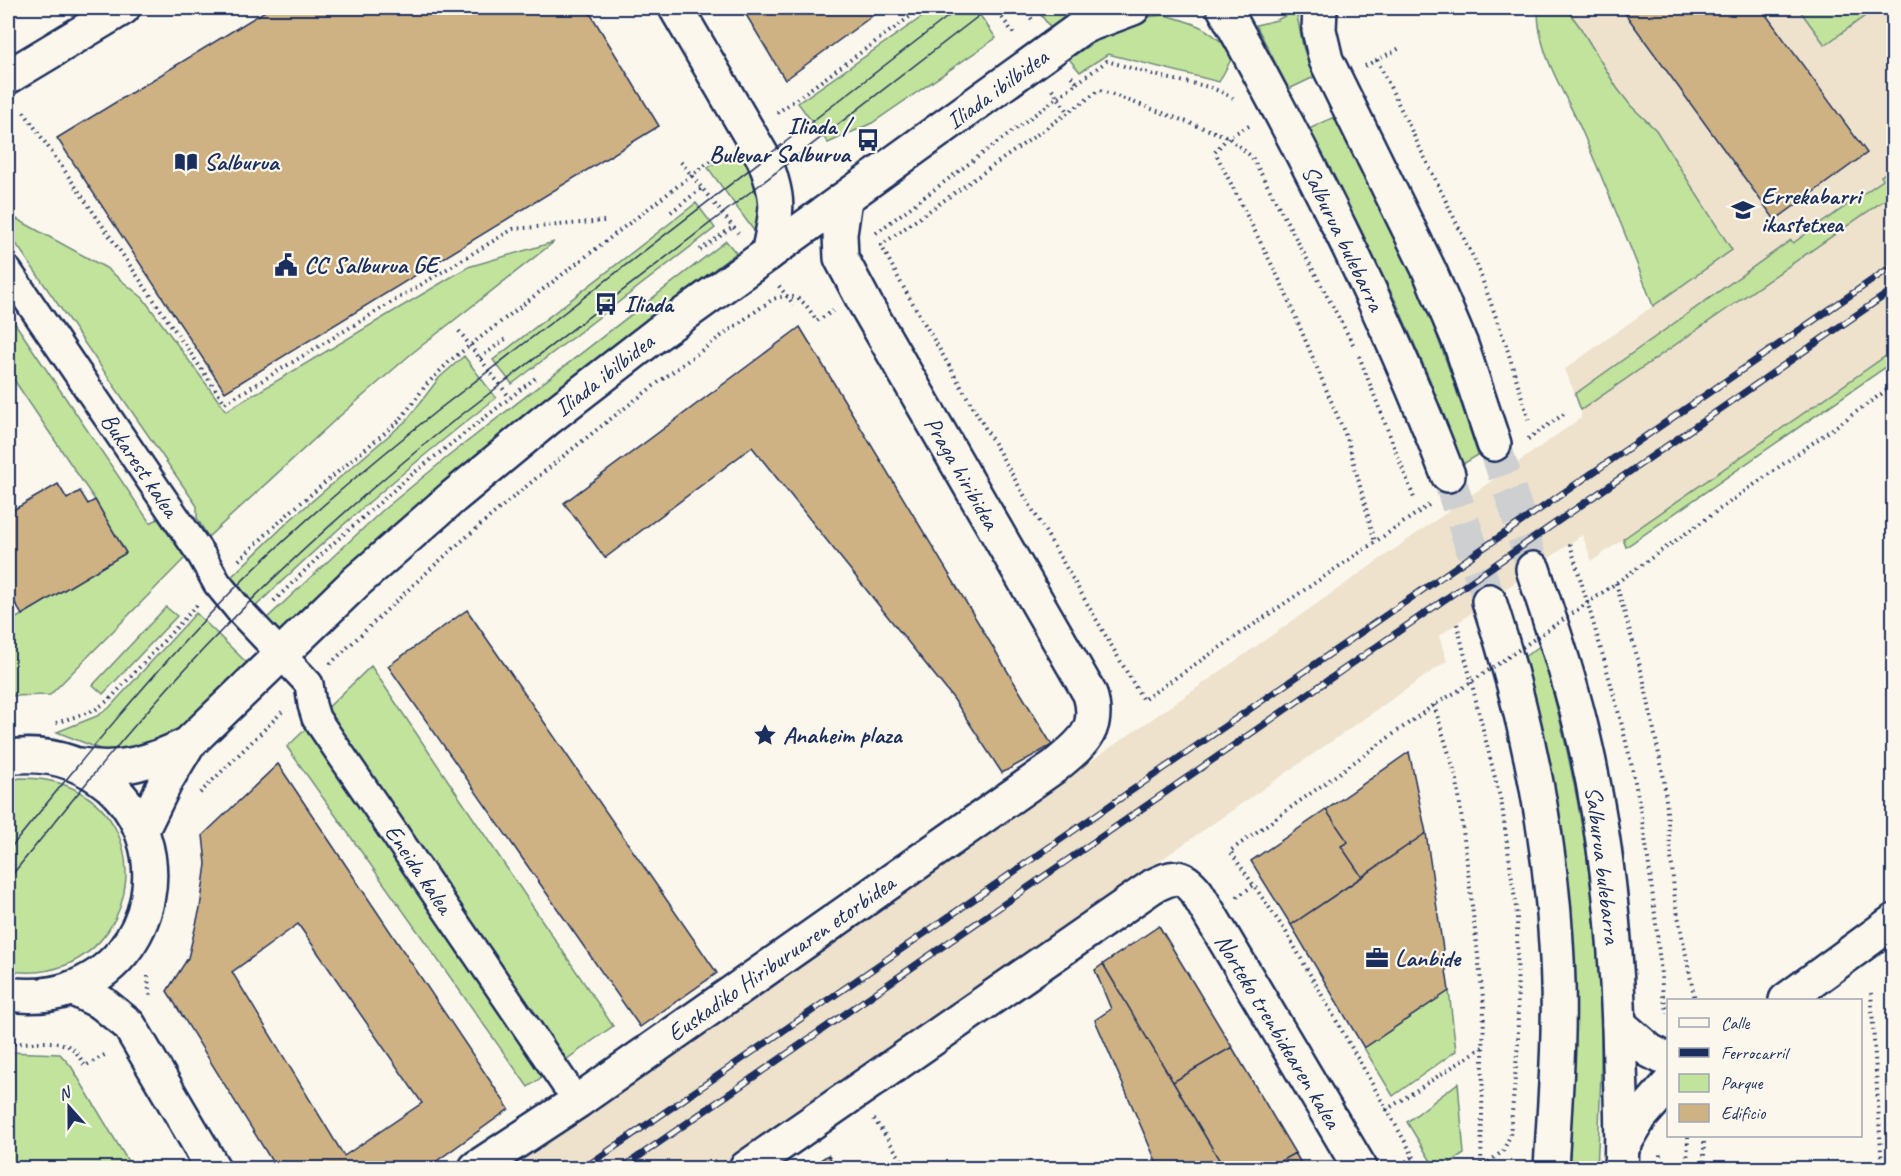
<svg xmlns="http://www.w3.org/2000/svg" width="1901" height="1176" font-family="Caveat,sans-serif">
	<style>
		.built { fill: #eee2cd }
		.green { fill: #c2e39c; stroke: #6e897d; stroke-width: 1.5 }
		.building { fill: #cfb284; stroke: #1b2f5e; stroke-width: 1.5; fill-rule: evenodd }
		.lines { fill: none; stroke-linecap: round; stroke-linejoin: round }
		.secondary-tunnel { stroke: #cecfd0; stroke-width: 33; stroke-dasharray: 33 16; stroke-linecap: butt }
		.pedestrian-casing { stroke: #1b2f5e; stroke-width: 32 }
		.minor-casing { stroke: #1b2f5e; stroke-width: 38 }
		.secondary-casing { stroke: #1b2f5e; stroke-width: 38 }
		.path { stroke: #1b2f5e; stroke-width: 4; stroke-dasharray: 1.5 4.5; stroke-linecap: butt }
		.pedestrian { stroke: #fbf7ec; stroke-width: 27 }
		.minor { stroke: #fbf7ec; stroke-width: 33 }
		.secondary { stroke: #fbf7ec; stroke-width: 33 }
		.tram { stroke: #1b2f5e; stroke-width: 1.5 }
		.rail-casing { stroke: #1b2f5e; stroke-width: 7 }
		.rail { stroke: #fbf7ec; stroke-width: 4.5; stroke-dasharray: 14; stroke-linecap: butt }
		.path-bridge { stroke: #1b2f5e; stroke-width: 4; stroke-dasharray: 1.5 4.5; stroke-linecap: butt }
		.labels { text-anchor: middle; stroke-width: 4.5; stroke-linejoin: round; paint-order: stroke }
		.street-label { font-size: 24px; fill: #1b2f5e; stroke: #fbf7ec }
		.poi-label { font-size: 24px; font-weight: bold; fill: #1b2f5e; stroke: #fbf7ec; text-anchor: start }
	</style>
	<rect width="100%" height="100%" fill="#fbf7ec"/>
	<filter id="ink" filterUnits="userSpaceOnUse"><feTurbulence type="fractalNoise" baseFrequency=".0167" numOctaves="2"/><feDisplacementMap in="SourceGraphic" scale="12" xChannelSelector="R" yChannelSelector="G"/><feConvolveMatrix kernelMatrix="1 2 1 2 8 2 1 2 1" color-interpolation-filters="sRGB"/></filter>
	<g filter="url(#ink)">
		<!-- built -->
		<path class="built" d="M1538 8H1893V351L1592 561 1582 535 1439 636 1447 661 718 1168H500L1191 692 1581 418V410L1565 369 1653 306 1622 225 1572 109 1544 53 1538 27Z"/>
		<!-- green -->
		<path class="green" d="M935 8H975L996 38 872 123 828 143 798 103Z
			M1036 8H1072L1052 30Z
			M1538 8H1566L1580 27 1617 88 1631 106 1656 130 1732 250 1653 306C1631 247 1607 189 1582 131 1564 90 1537 54 1538 8Z
			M1798 8H1876L1825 45Z
			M1296 10 1303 47 1314 77 1289 89 1256 25 1277 20Z
			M1164 15C1200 24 1208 28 1234 54L1219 82 1108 54 1080 72 1069 59 1118 26 1138 18Z
			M1334 117C1364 176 1395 234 1421 295 1443 347 1460 401 1478 455L1460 466 1430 380 1397 304 1309 129Z
			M742 144 760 175 762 218 755 232 708 168Z
			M1893 168V194L1581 410 1575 394 1791 240 1793 243 1883 180 1881 176Z
			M696 203 715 228 512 384 493 360Z
			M13 217 106 268 143 298 226 411 468 267 554 242 411 354 333 422 208 537 197 518V506L8 232V221Z
			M726 241 736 253C666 306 595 358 527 413 440 483 358 557 278 633L264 621 383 510 450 455Z
			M8 313 150 523 158 519 185 558 50 695 8 696V623L126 553 95 500 8 371Z
			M1893 351V362L1626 547 1623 539Z
			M464 356 496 398C411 464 330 534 253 609L226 582 290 520 407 420 439 378Z
			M166 607 177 616 103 694 93 685Z
			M196 613 247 663 177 735 122 754 105 751 57 732 97 716 109 708Z
			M1540 646C1568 742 1588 841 1597 941 1604 1016 1601 1093 1597 1168H1568L1571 1101 1564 860 1554 787 1524 657Z
			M371 666 613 1026 528 1087 287 747Z
			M20 778C41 778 60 781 78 791 149 829 138 935 66 965 48 972 27 974 8 970V781Z
			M1449 991 1456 1051 1393 1096 1364 1048Z
			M8 1052 60 1054 71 1066 132 1168H15L8 1163Z
			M1458 1083 1464 1154 1442 1168H1435L1407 1122Z"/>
		<!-- building -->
		<path class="building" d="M270 8H587L659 126 225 392 57 138Z
			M742 8H883L785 80Z
			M1621 8H1761L1867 153 1775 220Z
			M800 327 1052 745 1002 773 953 698 752 447 605 558 564 503Z
			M58 484 67 499 80 491 88 504 95 500 126 553 22 615 8 591V513Z
			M467 610 717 973 640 1027 388 666Z
			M1409 752 1426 833 1362 877 1341 846 1348 842 1326 810Z
			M278 764 509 1109 427 1168H276L167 991 188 958 200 908 206 864 203 835ZM298 924 422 1103 344 1156 232 972Z
			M1326 810 1348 842 1341 846 1362 877 1291 925 1251 861Z
			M1426 833 1449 991 1364 1048 1291 925Z
			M1159 926 1232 1047 1173 1082 1103 964Z
			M1103 964 1173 1082 1224 1168H1159L1095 1020 1111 1009 1095 970Z
			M1232 1047 1295 1153 1268 1168H1224L1173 1082Z
			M1295 1153 1304 1168H1268Z
			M828 1155 837 1168H808Z"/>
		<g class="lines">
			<!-- secondary-tunnel -->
			<path class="secondary-tunnel" d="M1494 444 1516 509 1533 569
				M1448 475 1489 601"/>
			<!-- pedestrian casing -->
			<g class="pedestrian-casing">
				<path id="pedestrian" d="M8 271 202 556 217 583 240 611 309 684 312 705 316 718 565 1084"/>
			</g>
			<!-- minor casing -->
			<g class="minor-casing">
				<path id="minor" d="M676 8 764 159C781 201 777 212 768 254
					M8 77 123 8
					M72 988 102 1003 129 1025 213 1168
					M1786 1000 1894 921
					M1619 1024 1650 1051 1668 1060
					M1622 1148 1640 1117 1668 1085
					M476 1168 578 1101 1055 766C1081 744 1101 731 1090 694L866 305 841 258 840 234 845 199
					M746 1168 1153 886C1173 876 1182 873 1197 893L1360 1168"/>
			</g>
			<!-- secondary casing -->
			<g class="secondary-casing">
				<path id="secondary" d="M1224 8C1308 159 1386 313 1448 475
					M1320 8 1319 30 1326 60 1430 272 1461 345 1494 444
					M1533 569C1552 627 1572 685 1585 744 1609 848 1618 957 1620 1064 1621 1099 1623 1134 1621 1168
					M1489 601C1527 717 1551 836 1557 959 1561 1029 1555 1099 1551 1168
					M8 757C46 752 79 760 109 785 177 845 157 958 70 989 50 996 29 997 8 994
					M81 765C119 773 154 761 188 744
					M142 830 167 779 188 744 357 581 453 497 546 420 657 334 1082 27 1133 8"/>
			</g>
			<!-- path -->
			<path class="path" d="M995 8 1014 34
				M1024 8 1033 21
				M1377 60 1477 265 1506 345 1529 421
				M1365 66 1402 47
				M1077 83 1107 61C1128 67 1149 74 1171 79 1198 85 1208 84 1233 98
				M1052 89 1069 113
				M24 112 225 403 513 229 604 221
				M777 113 922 8
				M1249 126 1228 137 1215 152 1282 285 1348 441 1375 542
				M681 162 738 233
				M671 212 702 188
				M876 233 1077 83 1071 76
				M700 250 733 227
				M779 286 794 305
				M459 331 510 398
				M1353 344 1252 157 1228 137 1100 90 881 245 901 283 1143 700 1432 503
				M1359 356 1414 498
				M480 358 508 337
				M1528 439 1567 412
				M1570 544C1591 616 1614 689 1631 763 1648 840 1656 919 1663 997L1668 1013
				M239 560 290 512 400 420 426 385 451 360 722 152
				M1616 583 1643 677 1664 779 1675 901 1695 1000
				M1602 593 1894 385
				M274 601 328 548 410 476 538 376
				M1457 624 1502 806 1517 915 1518 1043 1510 1136 1503 1151 1481 1168
				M330 664C365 631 400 597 436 564 542 469 657 381 773 299 799 291 804 302 817 321L833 311
				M1434 705 1457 780 1484 1006 1481 1168
				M56 723 95 710 110 699 197 605
				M200 793 282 712
				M1237 897 1254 885
				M148 976 149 992 152 998
				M1871 993 1882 1168
				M8 1043C27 1045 58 1036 74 1050 78 1054 82 1061 85 1066L108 1053
				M1386 1110 1483 1047
				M874 1119 907 1168
				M1704 1136V1168
				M1396 1168 1413 1157
				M1420 1168 1286 932 1230 851 1434 705 1458 691
				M1660 1168V1151
				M1687 1168 1688 1136"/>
			<!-- pedestrian -->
			<use href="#pedestrian" class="pedestrian"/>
			<!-- minor -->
			<use href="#minor" class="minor"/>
			<!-- secondary -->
			<use href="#secondary" class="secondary"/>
			<!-- tram -->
			<path class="tram" d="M8 851C80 762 153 672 233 590 297 525 367 467 438 410L959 8
				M8 880C76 795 145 709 221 631 293 556 370 488 451 423L989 8"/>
			<!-- rail casing -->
			<g class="rail-casing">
				<path id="rail" d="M584 1168 1894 265
					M622 1168 1894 289"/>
			</g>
			<!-- rail -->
			<use href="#rail" class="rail"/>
			<!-- path-bridge -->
			<path class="path-bridge" d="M1458 691 1602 593"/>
		</g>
	</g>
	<!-- icons -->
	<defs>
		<g id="bus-bare" transform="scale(1.8)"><path d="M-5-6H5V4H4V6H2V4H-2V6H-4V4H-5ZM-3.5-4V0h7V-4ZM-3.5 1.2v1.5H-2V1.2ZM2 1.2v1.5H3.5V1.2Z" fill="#1b2f5e" stroke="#fbf7ec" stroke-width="2.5" paint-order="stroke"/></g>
		<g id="library-bare" transform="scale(1.8)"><path d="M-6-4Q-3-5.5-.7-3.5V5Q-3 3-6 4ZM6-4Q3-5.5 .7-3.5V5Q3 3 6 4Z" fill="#1b2f5e" stroke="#fbf7ec" stroke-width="2.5" paint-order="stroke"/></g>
		<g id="school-bare" transform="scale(1.8)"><path d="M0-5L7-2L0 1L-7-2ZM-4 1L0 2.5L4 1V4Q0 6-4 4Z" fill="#1b2f5e" stroke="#fbf7ec" stroke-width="2.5" paint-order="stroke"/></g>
		<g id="civic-bare" transform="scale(1.8)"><path d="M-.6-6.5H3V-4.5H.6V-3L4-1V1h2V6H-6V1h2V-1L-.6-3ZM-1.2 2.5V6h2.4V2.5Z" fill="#1b2f5e" stroke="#fbf7ec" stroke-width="2.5" paint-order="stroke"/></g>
		<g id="sight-bare" transform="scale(1.8)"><path d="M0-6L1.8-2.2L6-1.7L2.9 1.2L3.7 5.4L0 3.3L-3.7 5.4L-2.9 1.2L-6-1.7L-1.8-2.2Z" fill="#1b2f5e" stroke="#fbf7ec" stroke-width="2.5" paint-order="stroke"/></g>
		<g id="office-bare" transform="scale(1.8)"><path d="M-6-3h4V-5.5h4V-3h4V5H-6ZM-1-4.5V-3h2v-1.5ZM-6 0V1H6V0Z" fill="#1b2f5e" stroke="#fbf7ec" stroke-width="2.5" paint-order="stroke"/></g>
	</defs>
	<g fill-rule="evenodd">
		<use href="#bus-bare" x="868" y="140"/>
		<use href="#library-bare" x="186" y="162"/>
		<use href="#school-bare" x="1743" y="210"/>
		<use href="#civic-bare" x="286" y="265"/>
		<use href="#bus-bare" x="606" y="304"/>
		<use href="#sight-bare" x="765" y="735"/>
		<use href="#office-bare" x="1377" y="958"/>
	</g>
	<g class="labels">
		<!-- street labels -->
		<g class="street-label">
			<text transform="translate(997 89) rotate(-36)" y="8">Iliada ibilbidea</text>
			<text transform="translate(1343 238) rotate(64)" y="8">Salburua bulebarra</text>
			<text transform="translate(604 375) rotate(-38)" y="8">Iliada ibilbidea</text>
			<text transform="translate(140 465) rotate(56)" y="8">Bukarest kalea</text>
			<text transform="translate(962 473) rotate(60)" y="8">Praga hiribidea</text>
			<text transform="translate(1603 865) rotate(83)" y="8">Salburua bulebarra</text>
			<text transform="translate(419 869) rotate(56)" y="8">Eneida kalea</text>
			<text transform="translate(781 958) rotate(-35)" y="8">Euskadiko Hiriburuaren etorbidea</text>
			<text transform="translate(1278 1031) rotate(59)" y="8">Norteko trenbidearen kalea</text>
		</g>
		<!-- poi labels -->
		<g class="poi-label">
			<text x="850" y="134" text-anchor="end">Iliada /<tspan x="850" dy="28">Bulevar Salburua</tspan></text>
			<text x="204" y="170">Salburua</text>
			<text x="1761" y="204">Errekabarri<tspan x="1761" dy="28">ikastetxea</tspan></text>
			<text x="304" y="273">CC Salburua GE</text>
			<text x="624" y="312">Iliada</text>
			<text x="783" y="743">Anaheim plaza</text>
			<text x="1395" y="966">Lanbide</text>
		</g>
	</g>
	<!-- margin -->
	<rect width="1901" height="1176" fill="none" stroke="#fbf7ec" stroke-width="30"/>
	<rect x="15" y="15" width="1871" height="1146" fill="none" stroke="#1b2f5e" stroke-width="2" filter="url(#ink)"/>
	<!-- legend -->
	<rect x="1667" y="999" width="195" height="138" fill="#fbf7ec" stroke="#a1a7b3" stroke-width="1.5"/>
	<rect x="1679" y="1018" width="30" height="9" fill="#fbf7ec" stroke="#a1a7b3" stroke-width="1.5"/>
	<text x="1721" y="1029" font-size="18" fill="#1b2f5e">Calle</text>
	<rect x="1679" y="1048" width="30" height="9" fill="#1b2f5e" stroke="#a1a7b3" stroke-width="1.5"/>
	<text x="1721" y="1059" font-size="18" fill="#1b2f5e">Ferrocarril</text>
	<rect x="1679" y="1074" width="30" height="18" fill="#c2e39c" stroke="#a1a7b3" stroke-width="1.5"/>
	<text x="1721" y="1089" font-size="18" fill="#1b2f5e">Parque</text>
	<rect x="1679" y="1104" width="30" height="18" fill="#cfb284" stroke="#a1a7b3" stroke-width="1.5"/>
	<text x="1721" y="1119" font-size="18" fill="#1b2f5e">Edificio</text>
	<!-- north arrow -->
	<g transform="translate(69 1107) rotate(339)" stroke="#fbf7ec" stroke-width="4.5" paint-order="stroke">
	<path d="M0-4.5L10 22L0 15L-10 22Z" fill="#1b2f5e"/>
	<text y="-9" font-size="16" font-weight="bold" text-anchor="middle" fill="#1b2f5e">N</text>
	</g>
</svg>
